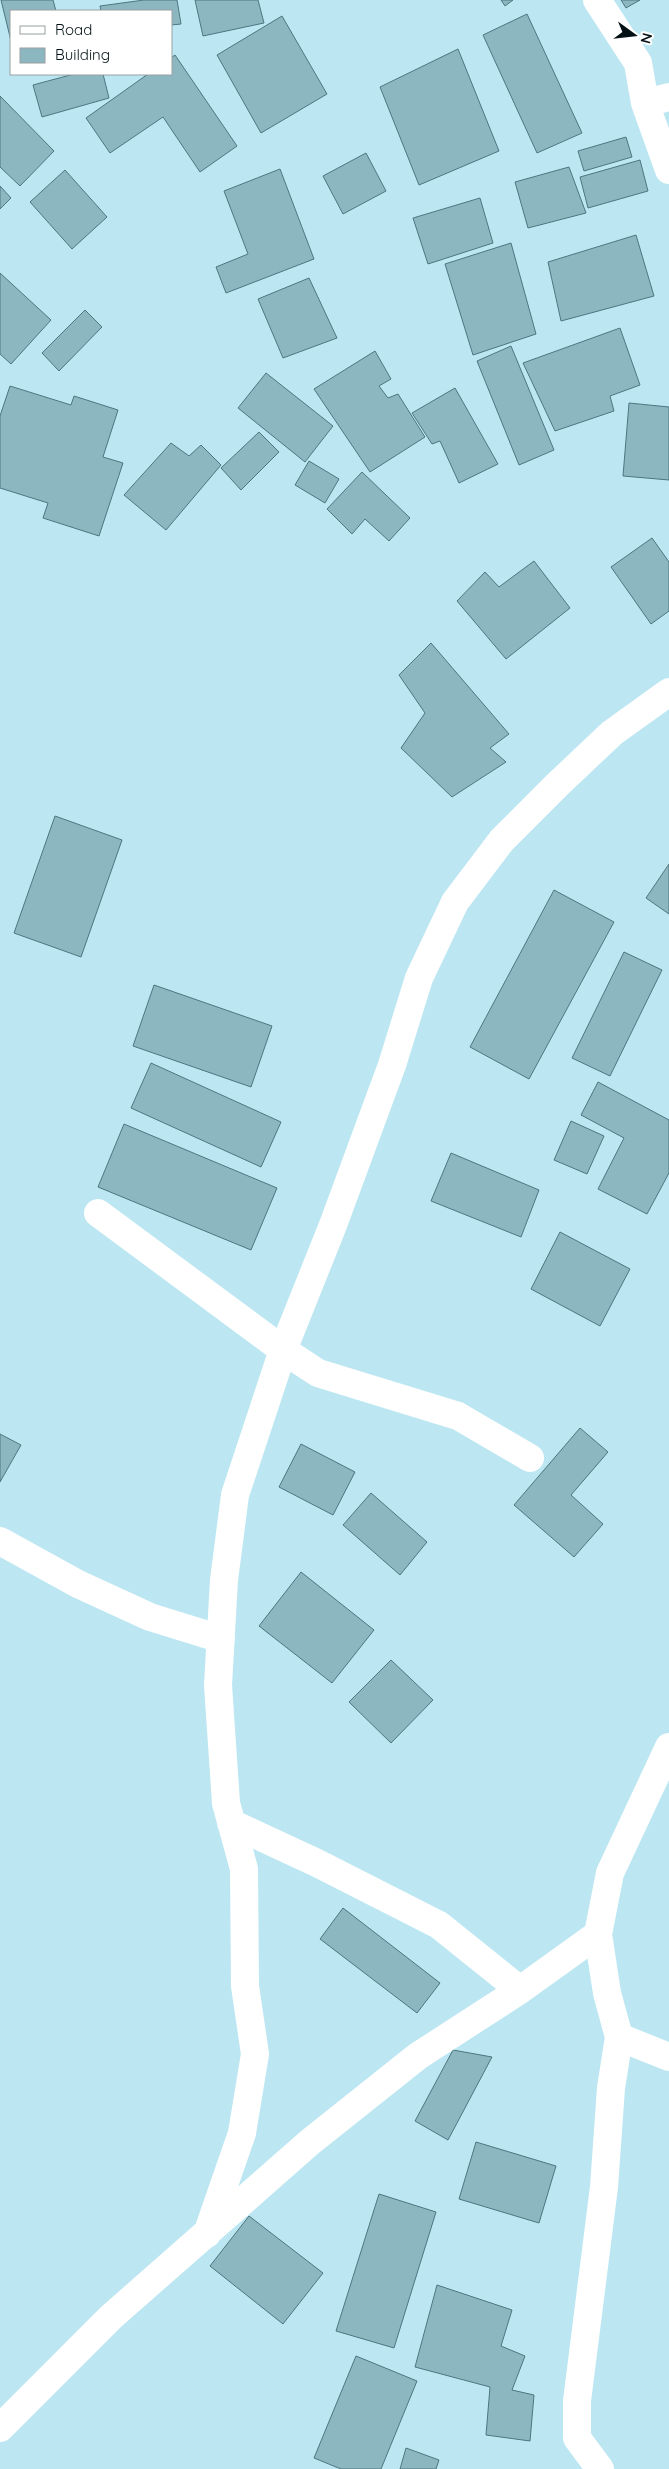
<svg xmlns="http://www.w3.org/2000/svg" width="669" height="2469" font-family="Quicksand,sans-serif">
	<style>
		.building { fill: #8cb6c0; stroke: #4e7680 }
		.lines { fill: none; stroke-linecap: round; stroke-linejoin: round }
		.street { stroke: #fff; stroke-width: 28 }
	</style>
	<rect width="100%" height="100%" fill="#bce7f2"/>
	<!-- building -->
	<path class="building" d="M1 0H53L56 11H11V41Z
		M144 0H177L181 24 171 25V11H101L100 6Z
		M195 0H258L264 23 203 36Z
		M501 0H513L505 6Z
		M621 0H640L626 8Z
		M527 14 582 133 537 153 483 35Z
		M282 16 327 94 261 133 217 55Z
		M458 49 499 151 419 185 380 87Z
		M175 55 237 146 200 172 163 117 110 153 86 118 148 74H171V58Z
		M74 74H103L109 98 42 117 33 85Z
		M0 96 54 151 20 186 0 167Z
		M626 137 632 157 584 171 578 151Z
		M366 153 386 191 343 214 323 176Z
		M640 160 648 191 588 208 580 177Z
		M569 167 586 213 528 228 515 182Z
		M280 169 314 259 226 293 216 267 248 254 224 191Z
		M65 170 107 217 72 249 30 202Z
		M0 186 11 198 0 209Z
		M480 198 493 243 428 264 413 218Z
		M636 235 654 296 561 321 548 262Z
		M511 243 536 334 473 355 445 264Z
		M0 273 51 320 11 364 0 354Z
		M309 278 337 338 283 358 258 299Z
		M85 310 102 327 59 371 42 353Z
		M620 328 640 385 610 396 614 411 555 431 523 363Z
		M511 346 554 450 519 465 477 361Z
		M375 351 391 379 379 386 388 398 398 394 425 437 370 472 314 389Z
		M266 373 333 426 305 462 238 408Z
		M10 386 71 405 74 396 118 410 103 457 123 463 99 536 43 518 48 503 0 488V416Z
		M455 388 498 464 459 483 440 441 432 444 412 413Z
		M629 403 669 407V480L623 476Z
		M259 432 279 452 241 490 221 468Z
		M171 443 189 456 201 445 221 465 166 530 124 495Z
		M309 461 339 479 325 503 295 485Z
		M362 472 410 518 389 541 365 519 352 534 327 509Z
		M652 538 669 562V611L651 624 611 567Z
		M534 561 570 608 506 659 457 601 485 572 499 587Z
		M431 643 509 734 490 748 506 762 452 797 401 748 425 713 399 675Z
		M55 816 122 840 81 957 14 933Z
		M669 864V914L646 898Z
		M554 890 614 922 529 1079 470 1047Z
		M624 952 662 970 610 1076 572 1058Z
		M154 985 272 1026 251 1087 133 1046Z
		M151 1063 281 1122 261 1167 131 1108Z
		M598 1082 669 1120V1173L647 1214 598 1189 624 1138 581 1115Z
		M571 1121 604 1136 587 1174 554 1160Z
		M124 1124 277 1188 251 1250 98 1187Z
		M451 1153 539 1190 521 1237 431 1201Z
		M560 1232 630 1269 600 1326 531 1289Z
		M580 1428 608 1452 571 1495 603 1524 574 1557 514 1505Z
		M0 1434 21 1445 0 1482Z
		M301 1444 355 1472 333 1515 279 1487Z
		M371 1493 427 1542 400 1575 343 1525Z
		M301 1572 374 1630 332 1683 259 1626Z
		M391 1660 433 1700 391 1743 349 1702Z
		M343 1908 440 1983 417 2013 320 1939Z
		M453 2050 492 2057 448 2140 415 2121Z
		M476 2142 556 2166 539 2223 459 2199Z
		M379 2194 436 2212 394 2348 336 2331Z
		M249 2216 323 2273 283 2324 210 2266Z
		M437 2285 512 2310 501 2346 525 2356 512 2390 534 2395 530 2441 486 2435 490 2387 415 2367Z
		M356 2356 417 2381 381 2469H341L314 2458Z
		M406 2448 439 2460 436 2469H400Z"/>
	<g class="lines">
		<!-- street -->
		<path class="street" d="M597 0 638 63 645 103 669 170
			M645 103 669 97
			M98 1213 283 1350 318 1373 458 1416 530 1458
			M0 1541 78 1584 150 1617 221 1639
			M231 1823 317 1863 439 1925 520 1990
			M619 2037 669 2057
			M207 2234 242 2133 255 2054 245 1986 244 1869 226 1803 218 1685 224 1580 235 1495 283 1350 333 1225 392 1065 419 978 455 902 502 840 557 785 612 733 669 692
			M0 2428 111 2317 310 2142 418 2056 520 1990 598 1934
			M600 2469 577 2438V2401L604 2187 611 2088 619 2037 607 1993 598 1934 610 1873 669 1747"/>
	</g>
	<!-- legend -->
	<rect x="10" y="10" width="162" height="65" fill="#ffffff" stroke="#9aa0a1"/>
	<rect x="20" y="26" width="25" height="8" fill="#ffffff" stroke="#9aa0a1"/>
	<text x="55" y="35" font-size="15" fill="#031114">Road</text>
	<rect x="20" y="48" width="25" height="15" fill="#8cb6c0" stroke="#9aa0a1"/>
	<text x="55" y="60" font-size="15" fill="#031114">Building</text>
	<!-- north arrow -->
	<g transform="translate(634 35) rotate(105)" stroke="#ffffff" stroke-width="4" paint-order="stroke">
	<path d="M0-4L9 19L0 12L-9 19Z" fill="#031114"/>
	<text y="-8" font-size="14" font-weight="bold" text-anchor="middle" fill="#031114">N</text>
	</g>
</svg>
